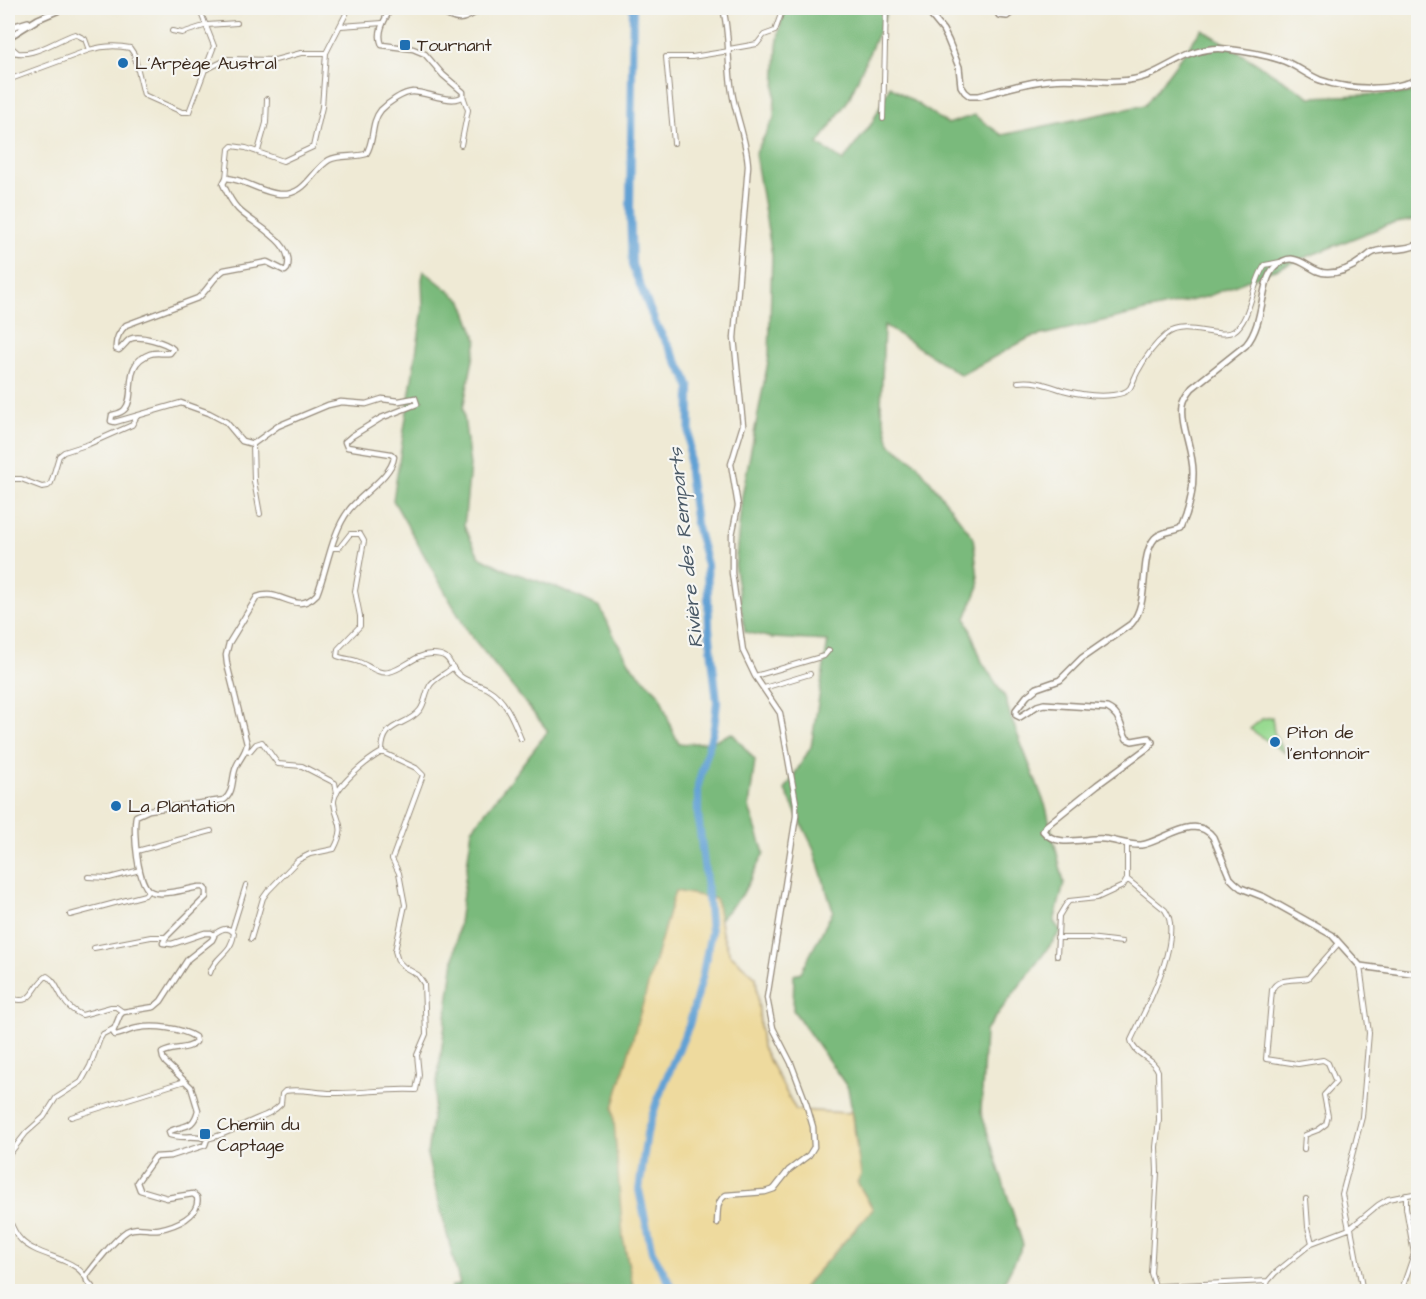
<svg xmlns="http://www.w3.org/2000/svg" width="1426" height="1299" font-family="'Architects Daughter',sans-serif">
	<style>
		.green { fill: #98da91; stroke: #6a8258; stroke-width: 1.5 }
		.forest { fill: #7aba7b; stroke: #5a724c; stroke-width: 1.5 }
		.sand { fill: #eeda9e; stroke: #94825e; stroke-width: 1.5 }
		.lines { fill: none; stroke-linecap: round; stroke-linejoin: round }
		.river { stroke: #62a1d4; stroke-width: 8 }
		.minor-casing { stroke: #958a7a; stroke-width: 6 }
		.tertiary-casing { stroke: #958a7a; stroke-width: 7 }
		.secondary-casing { stroke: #958a7a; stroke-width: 8 }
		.primary-casing { stroke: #958a7a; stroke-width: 8 }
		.minor { stroke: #fff; stroke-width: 4 }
		.tertiary { stroke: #fff; stroke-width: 4.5 }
		.secondary { stroke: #fff; stroke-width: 5 }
		.primary { stroke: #fff; stroke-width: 5 }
		.poi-dot { fill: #1f6fb2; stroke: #f6f6f2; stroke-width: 2 }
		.labels { text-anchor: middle; stroke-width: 4.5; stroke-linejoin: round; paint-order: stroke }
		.poi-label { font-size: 18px; fill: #3b2a1e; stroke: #f6f6f2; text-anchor: start }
		.water-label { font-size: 20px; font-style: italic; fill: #4b5a67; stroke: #f6f6f2 }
	</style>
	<rect width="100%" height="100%" fill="#f6f6f2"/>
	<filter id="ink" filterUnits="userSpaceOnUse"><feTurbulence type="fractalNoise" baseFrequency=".0167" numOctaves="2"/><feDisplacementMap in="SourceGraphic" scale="12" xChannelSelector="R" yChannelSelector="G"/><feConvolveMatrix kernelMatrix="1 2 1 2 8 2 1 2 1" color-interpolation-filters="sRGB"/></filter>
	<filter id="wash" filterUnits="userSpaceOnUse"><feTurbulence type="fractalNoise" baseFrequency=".008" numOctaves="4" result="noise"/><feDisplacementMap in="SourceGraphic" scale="24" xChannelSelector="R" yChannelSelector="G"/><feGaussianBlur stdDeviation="1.35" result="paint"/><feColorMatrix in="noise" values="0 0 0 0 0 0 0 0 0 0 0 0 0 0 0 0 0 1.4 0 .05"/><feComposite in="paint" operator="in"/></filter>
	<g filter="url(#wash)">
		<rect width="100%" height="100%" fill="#efead5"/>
		<!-- green -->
		<path class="green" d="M1272 717 1274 732 1285 753 1250 729 1262 719Z"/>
		<!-- forest -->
		<path class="forest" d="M783 8H889L849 99 818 144 843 161 872 123 890 86 948 124 974 115 1002 135 1145 105 1202 29 1310 97 1418 93V219L1387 225 1206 297 1029 338 961 375 884 325 881 408 890 444 917 464 973 537 979 586 966 618 982 662 1005 697 1011 718 1046 807 1064 883 1054 922 1061 931 985 1031 981 1112 1023 1245 1001 1288V1291H800L873 1209 857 1182 860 1175 855 1128 848 1088 793 1010 794 975 801 972 833 911 813 847 785 790 811 747 828 641 772 638 745 632 735 569 742 496 769 357 772 255 755 154 774 118 777 46Z
			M424 271 462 301 477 340 463 408 470 466 464 526 479 556 506 570 561 589 600 607 616 640 633 668 660 695 671 727 679 744 711 742 732 733 755 760 749 807 764 853 742 895 719 920 715 899 675 891 667 921 623 1237 634 1291H451L452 1286 460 1285 427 1155 472 829 548 731 468 632 393 500 423 309 422 279Z"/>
		<!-- sand -->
		<path class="sand" d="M675 891 716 899 722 933 730 954 756 977 762 1047 796 1110 848 1113 851 1111 861 1175 857 1182 873 1209 800 1291H634L623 1237 613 1108Z"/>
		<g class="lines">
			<!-- river -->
			<path class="river" d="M633 8 630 209 632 265 656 325 686 377 690 388 689 473 696 524 707 565 709 628 717 702 714 727 698 785V815L708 897 711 932 702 978 689 1025 658 1098 647 1133 639 1190 652 1252 675 1292"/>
		</g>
	</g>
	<g filter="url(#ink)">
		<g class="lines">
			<!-- minor casing -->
			<g class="minor-casing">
				<path id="minor" d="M341 26 383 23
					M172 31 182 33 207 25 237 23
					M8 41 11 47 18 53
					M729 49 757 44 764 35 775 31 781 14
					M8 51C32 60 53 41 75 34L85 39 89 50
					M207 69 228 59 275 60 301 53H326
					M8 80 89 50C102 46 116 45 130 48L134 54 144 95 182 112H189L214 46 199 8
					M883 119 886 8
					M674 143 666 57H692L729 51
					M461 145 468 110 463 96
					M258 151 266 123 267 99
					M226 178 229 149 232 146 246 148 283 161 313 147 322 107 326 53 349 8
					M1018 382C1035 380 1047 385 1063 390 1078 394 1098 397 1113 395 1120 394 1126 393 1130 388 1133 383 1135 376 1138 371 1145 358 1155 344 1166 335 1185 320 1219 340 1234 331 1251 320 1252 282 1265 265L1280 262
					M253 444 254 481 260 514
					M8 479H21L42 487 48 486 51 483 59 456 64 452 89 444 132 425 137 416
					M332 548H339L350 534H360L364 541 355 591 360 616V626L338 649 337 656C344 659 352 659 359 662 368 665 379 675 389 672 404 669 415 654 432 654 453 654 447 665 459 675 467 682 479 684 488 689 506 699 514 722 521 739
					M755 676 824 656 829 650
					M764 688 810 674
					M246 750 250 751 256 744 262 742 278 764 302 766 335 783 337 793
					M382 752C382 720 406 728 420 710 426 702 425 692 431 684 437 677 447 673 453 667
					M137 851 211 831
					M88 877 109 878 140 870
					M1127 879 1165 910C1185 938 1144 1012 1131 1040 1134 1056 1153 1057 1158 1071L1159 1120 1156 1147 1157 1172 1151 1273 1155 1286H1160L1268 1281
					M70 915 145 895 148 891
					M232 930 246 885
					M1057 938H1089L1122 942
					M251 939 263 898 268 891 298 860 310 854 334 849C347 824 337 825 334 803 333 787 369 759 382 752
					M94 948 151 937H166
					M1057 956 1059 916 1065 906 1069 901 1097 898 1123 886 1127 879V843
					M210 973C215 955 232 954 234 933 227 925 220 930 213 935
					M8 996C33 1010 33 984 47 976 61 984 58 1005 82 1015L111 1007H116L123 1012
					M71 1117 185 1081
					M207 1139C221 1136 231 1131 243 1125 257 1117 270 1116 281 1104L282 1094 285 1091C301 1088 316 1093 332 1093 360 1094 387 1088 416 1090L419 1075 417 1055 426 1034 424 984 418 975 404 967 398 961 395 951 405 905 399 873 392 859 423 775 416 768 382 752
					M1304 1149 1305 1135 1318 1130 1326 1124 1328 1116 1324 1095 1336 1082 1328 1063 1323 1060 1298 1064 1266 1059 1272 990C1277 977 1295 981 1308 978L1339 943
					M8 1156 26 1133 44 1117 56 1098 81 1082 90 1066 100 1039 103 1034 113 1029
					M1306 1199 1308 1227 1312 1243
					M8 1216C11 1224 14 1233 21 1240 37 1257 74 1257 85 1277
					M1351 1228 1363 1292
					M1349 1229 1342 1194 1362 1117 1369 1033 1360 966
					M1264 1292 1268 1281 1275 1273 1312 1243 1349 1229 1378 1205 1388 1199 1418 1193
					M1401 1292 1414 1254 1406 1208V1195"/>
			</g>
			<!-- tertiary casing -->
			<g class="tertiary-casing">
				<path id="tertiary" d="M433 8C456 20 459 25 482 8
					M717 1223C718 1212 716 1201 726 1195L765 1192 774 1189 789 1170 809 1155 814 1147 813 1127 806 1103 791 1063 773 1028 767 998 796 816V803L780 713 755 676 743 651 732 573V535L738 506 731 464 743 425 734 338 748 166C747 141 736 117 732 92 727 63 730 36 723 8
					M96 1292 87 1281 86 1276C95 1264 116 1238 127 1231 137 1225 148 1231 159 1229 175 1226 201 1216 197 1197L193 1194 167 1198 140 1190 137 1182 155 1157 171 1156 205 1145 207 1139C195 1134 183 1139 170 1135L169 1132C182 1124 193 1131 198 1110L191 1087 166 1063 163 1058 162 1053C173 1046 188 1051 196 1042L195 1037C181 1028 155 1025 138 1028 130 1029 123 1034 115 1035L113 1032 120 1015 123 1012 154 1007 161 1001 188 959 212 940 214 936 211 933H205L172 944 163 943 166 937 206 897V890L203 887H199C187 889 163 896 152 892 137 888 133 829 136 816L149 810 224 800C235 791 231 779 236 767 239 759 246 753 247 744L227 664 226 655 229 643 257 597C281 587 295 617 317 594 328 566 331 534 349 510 360 495 392 476 394 457L391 454 347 447 345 442 352 436 381 418 417 404 415 398 399 401 382 399 366 404 341 402 328 405 278 426 253 444 242 441 226 422 209 413 181 403 115 422 111 421 112 415C116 414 122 413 125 409 137 395 121 364 150 354 156 352 163 354 170 353L173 349C167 343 139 334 130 339 126 342 123 347 119 350L116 349C115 340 120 331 126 325L198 298C208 290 213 277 224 270L267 262 285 271 287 269C297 243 252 224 238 209 231 202 227 193 223 184L226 178C245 179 261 193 280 194 306 196 312 170 329 160 340 154 354 158 366 154 375 141 370 123 381 110 388 103 403 92 413 92 427 92 453 105 463 96V92L443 75 425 54 413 49 382 45C376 32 385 19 391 8"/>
			</g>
			<!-- secondary casing -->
			<g class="secondary-casing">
				<path id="secondary" d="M925 8 943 30 948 40 959 67 961 86 965 92 970 96H979C1002 90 1026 82 1050 80 1083 76 1115 88 1149 75 1175 64 1196 45 1226 49 1244 51 1267 55 1284 61 1297 66 1307 75 1320 80 1348 90 1392 92 1418 79
					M996 8 999 15 1007 16 1017 8
					M1418 244C1405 252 1388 247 1374 252 1370 253 1366 258 1362 260 1353 267 1340 273 1328 273 1308 274 1297 245 1274 268 1260 282 1265 323 1246 345L1192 388C1188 393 1184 399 1183 405 1180 426 1194 452 1193 474 1193 491 1188 512 1181 528 1173 532 1162 531 1155 538 1138 557 1151 603 1131 624L1082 658 1060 680 1037 688 1027 696 1016 710V715L1020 717 1037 706 1044 704 1107 708C1122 715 1119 727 1127 739L1132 741 1149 738 1152 742 1150 746 1097 785 1046 826 1043 831C1057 849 1086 837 1104 839 1116 840 1129 846 1141 845 1163 842 1195 812 1213 837L1230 878 1235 883 1241 888 1264 897 1332 935 1360 966 1418 974"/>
			</g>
			<!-- primary casing -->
			<g class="primary-casing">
				<path id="primary" d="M8 28 28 22
					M9 37 38 19 64 8"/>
			</g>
			<!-- minor -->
			<use href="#minor" class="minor"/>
			<!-- tertiary -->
			<use href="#tertiary" class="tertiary"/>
			<!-- secondary -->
			<use href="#secondary" class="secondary"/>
			<!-- primary -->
			<use href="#primary" class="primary"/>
		</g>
	</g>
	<!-- markers -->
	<g class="poi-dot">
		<rect x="399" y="39" width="12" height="12" rx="3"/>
		<circle cx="123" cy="63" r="6"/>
		<circle cx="1275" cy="742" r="6"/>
		<circle cx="116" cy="806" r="6"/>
		<rect x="199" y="1128" width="12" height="12" rx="3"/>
	</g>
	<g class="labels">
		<!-- poi labels -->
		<g class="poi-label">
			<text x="417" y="51">Tournant</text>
			<text x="135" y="69">L'Arpège Austral</text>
			<text x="1287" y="738">Piton de<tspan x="1287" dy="21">l'entonnoir</tspan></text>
			<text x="128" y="812">La Plantation</text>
			<text x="217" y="1130">Chemin du<tspan x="217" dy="21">Captage</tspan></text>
		</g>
		<!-- water labels -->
		<g class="water-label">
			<text transform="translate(685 548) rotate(-96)" y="7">Rivière des Remparts</text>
		</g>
	</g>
	<!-- margin -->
	<rect width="1426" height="1299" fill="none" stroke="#f6f6f2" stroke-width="30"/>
</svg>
